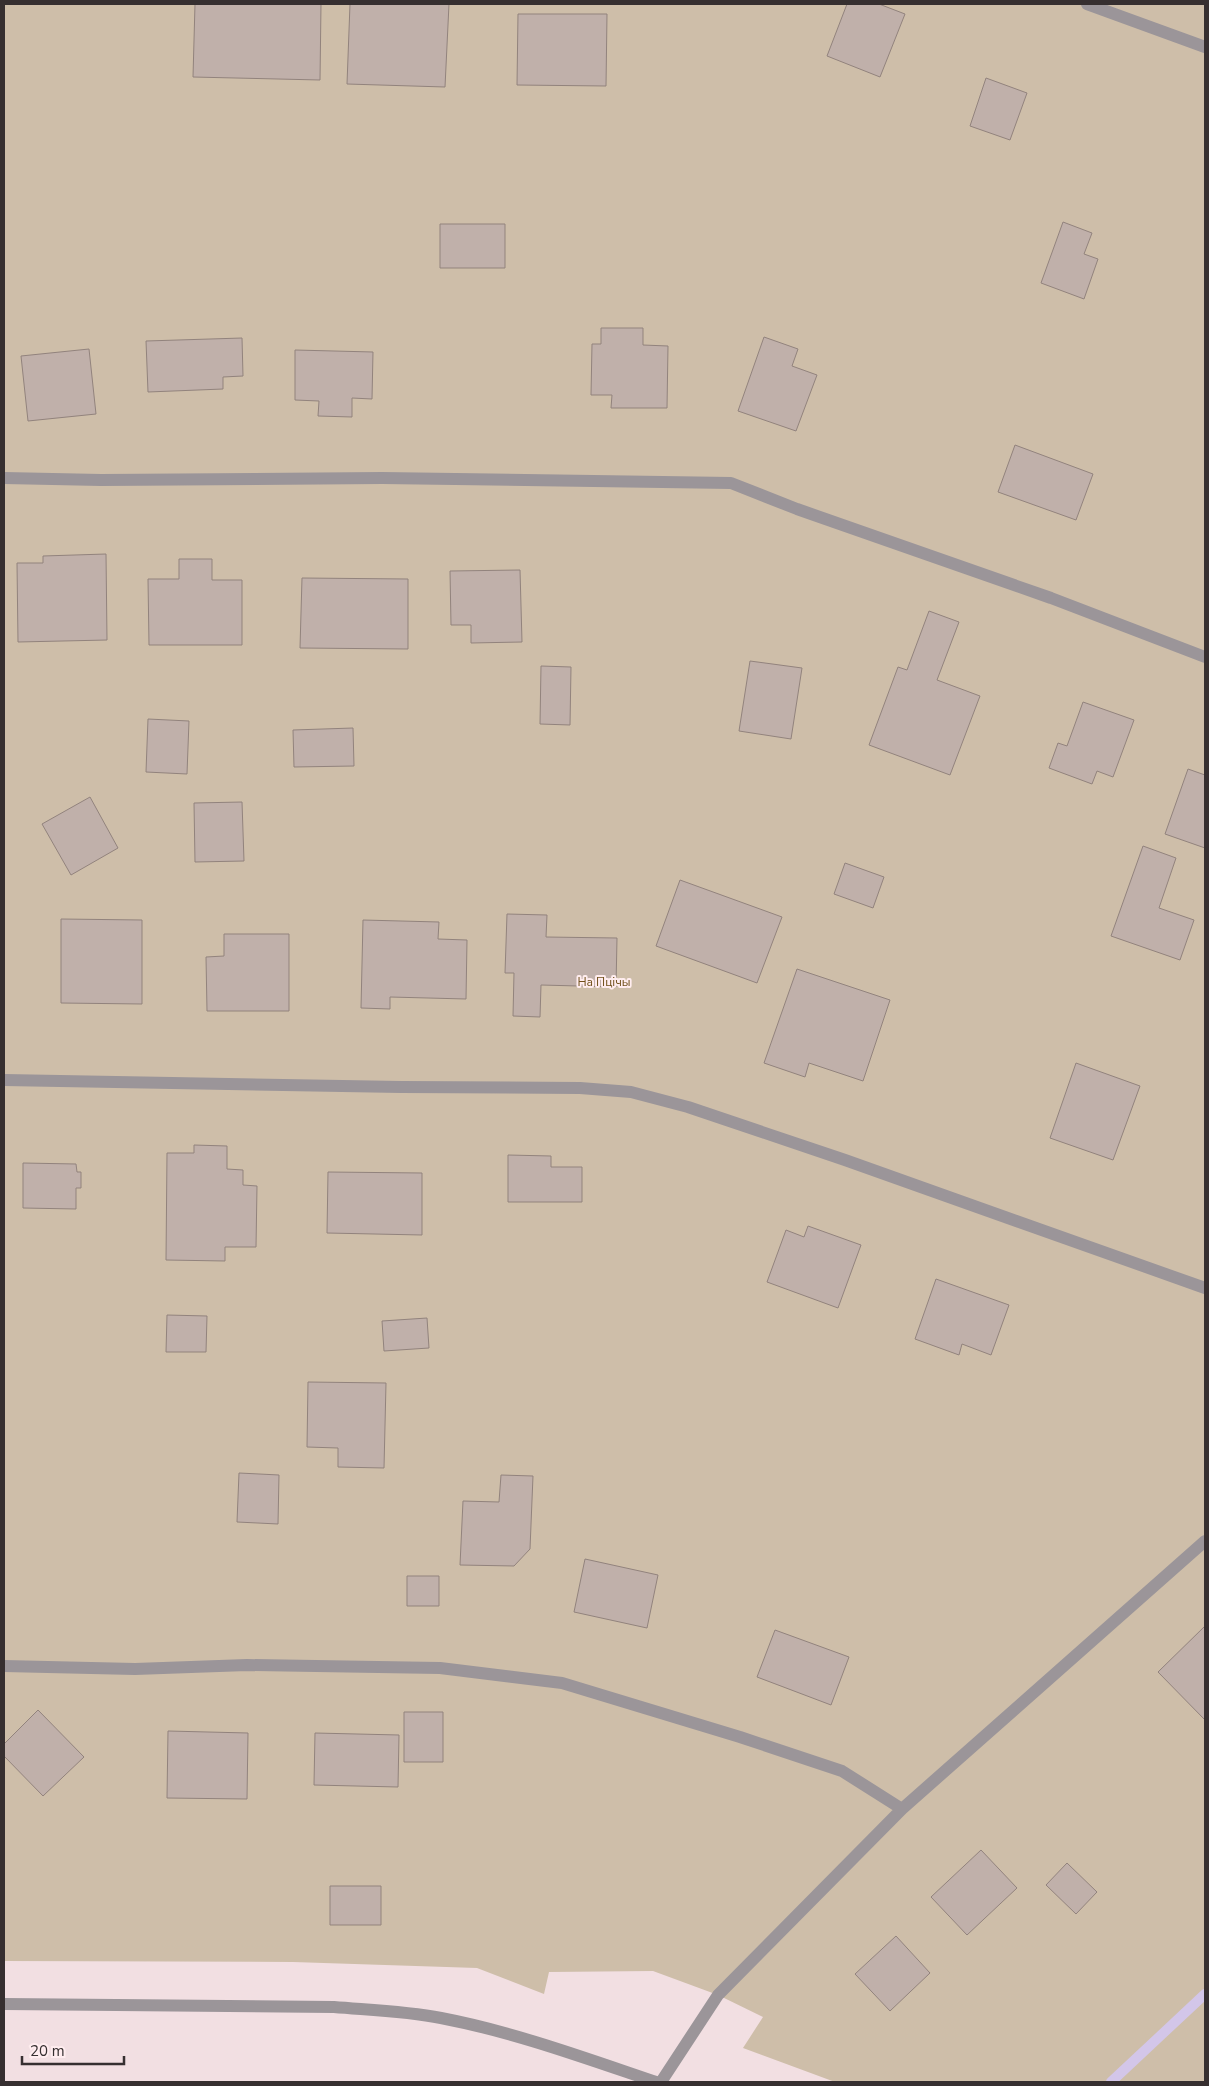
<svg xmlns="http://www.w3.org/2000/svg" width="1209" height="2086" font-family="'Nunito Sans',sans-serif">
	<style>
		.green { fill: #cebea9 }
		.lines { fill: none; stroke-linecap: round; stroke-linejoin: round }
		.stream { stroke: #d3c6e9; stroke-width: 10 }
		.building { fill: #c0b0aa; stroke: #92837d }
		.minor { stroke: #9b9599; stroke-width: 12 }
		.labels { text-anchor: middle; stroke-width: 4; stroke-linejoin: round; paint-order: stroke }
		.park-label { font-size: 12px; fill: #71501b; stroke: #ffedef }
	</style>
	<rect width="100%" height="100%" fill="#f2dfe2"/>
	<!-- green -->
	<path class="green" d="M4 4H1205V2082H835L743 2048 763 2017 718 1995 653 1971 549 1972 544 1994 477 1968 293 1962 4 1961Z"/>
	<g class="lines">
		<!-- stream -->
		<path class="stream" d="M1111 2082 1205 1994"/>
	</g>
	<!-- building -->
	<path class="building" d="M195 4H321L320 80 193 77Z
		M350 4H449L445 87 347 84Z
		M847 4H879L905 14 880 77 827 56Z
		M518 14H607L606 86 517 85Z
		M986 78 1027 93 1010 140 970 126Z
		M1063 222 1092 233 1084 254 1098 259 1084 299 1041 283Z
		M440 224H505V268H440Z
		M601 328H643V345L668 346 667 408H611L612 395H591L592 344H601Z
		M764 337 798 349 792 366 817 375 796 431 738 411Z
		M242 338 243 376 223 377V389L148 392 146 341Z
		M89 349 96 414 28 421 21 356Z
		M295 350 373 352 372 399 352 398V417L318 416 319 401 295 400Z
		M1015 445 1093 474 1076 520 998 492Z
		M106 554 107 640 18 642 17 563H43V556Z
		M179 559H212V580H242V645H149L148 579H179Z
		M520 570 522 642 471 643V625H451L450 571Z
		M302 578 408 579V649L300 648Z
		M929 611 959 622 937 680 980 696 950 775 869 745 898 667 907 670Z
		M750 661 802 668 791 739 739 731Z
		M541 666 571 667 570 725 540 724Z
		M1083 702 1134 720 1113 777 1097 771 1092 784 1049 768 1058 743 1067 746Z
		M148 719 189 721 187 774 146 772Z
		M353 728 354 766 294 767 293 730Z
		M1188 769 1205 775V848L1165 834Z
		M90 797 118 848 71 875 42 824Z
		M242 802 244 861 195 862 194 803Z
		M1143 846 1176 858 1159 908 1194 920 1180 960 1111 936Z
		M845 863 884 877 873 908 834 894Z
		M680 880 782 917 757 983 656 946Z
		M507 914 547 915 546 937 617 938 616 987 541 985 540 1017 513 1016 514 973H505Z
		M61 919 142 920V1004L61 1003Z
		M363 920 439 922 438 939 467 940 466 999 390 997V1009L361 1008Z
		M224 934H289V1011H207L206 957 224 956Z
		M797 969 890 1000 863 1081 809 1063 805 1077 764 1063Z
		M1076 1063 1140 1086 1113 1160 1050 1138Z
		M194 1145 227 1146V1169L243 1170V1185L257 1186 256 1247H225V1261L166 1260 167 1153H194Z
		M508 1155 551 1156V1167H582V1202H508Z
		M23 1163 76 1164 77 1172H81V1188H76V1209L23 1208Z
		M328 1172 422 1173V1235L327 1233Z
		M808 1226 861 1245 838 1308 767 1282 786 1230 804 1237Z
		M936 1279 1009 1305 991 1355 962 1344 959 1355 915 1339Z
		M167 1315 207 1316 206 1352H166Z
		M427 1318 429 1348 384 1351 382 1321Z
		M308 1382 386 1383 384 1468 338 1467V1448L307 1447Z
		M239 1473 279 1475 278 1524 237 1522Z
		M501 1475 533 1476 530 1549 514 1566 460 1565 463 1501 499 1502Z
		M585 1559 658 1575 647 1628 574 1612Z
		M407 1576H439V1606H407Z
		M1205 1626V1720L1158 1672Z
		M775 1630 849 1657 831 1705 757 1677Z
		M38 1710 84 1757 43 1796 4 1756V1744Z
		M404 1712H443V1762H404Z
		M168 1731 248 1733 247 1799 167 1798Z
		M315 1733 399 1735 398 1787 314 1785Z
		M981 1850 1017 1888 967 1935 931 1897Z
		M1067 1863 1097 1892 1076 1914 1046 1885Z
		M330 1886H381V1925H330Z
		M896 1936 930 1973 890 2011 855 1974Z"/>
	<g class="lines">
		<!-- minor -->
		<path class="minor" d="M1087 4 1205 47
			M4 478 101 480 382 478 731 483 797 509 1051 598 1205 657
			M4 1080 401 1087 580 1088 631 1092 688 1107 845 1160 1205 1288
			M4 1666 135 1669 247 1665 440 1668 562 1683 740 1737 842 1771 902 1809
			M4 2004 334 2007C370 2010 406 2011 441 2018 514 2032 585 2058 656 2082
			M661 2082 718 1995 902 1809 1205 1541"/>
	</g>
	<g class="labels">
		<!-- park labels -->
		<g class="park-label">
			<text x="604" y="986">На Пцічы</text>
		</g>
	</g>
	<!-- border -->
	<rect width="1209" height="2086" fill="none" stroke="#362f30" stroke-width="10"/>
	<!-- scale -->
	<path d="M22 2056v8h102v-8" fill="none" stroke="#362f30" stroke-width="2.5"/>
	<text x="30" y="2056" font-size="15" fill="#362f30" stroke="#ffedef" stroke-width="4" paint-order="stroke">20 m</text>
</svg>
